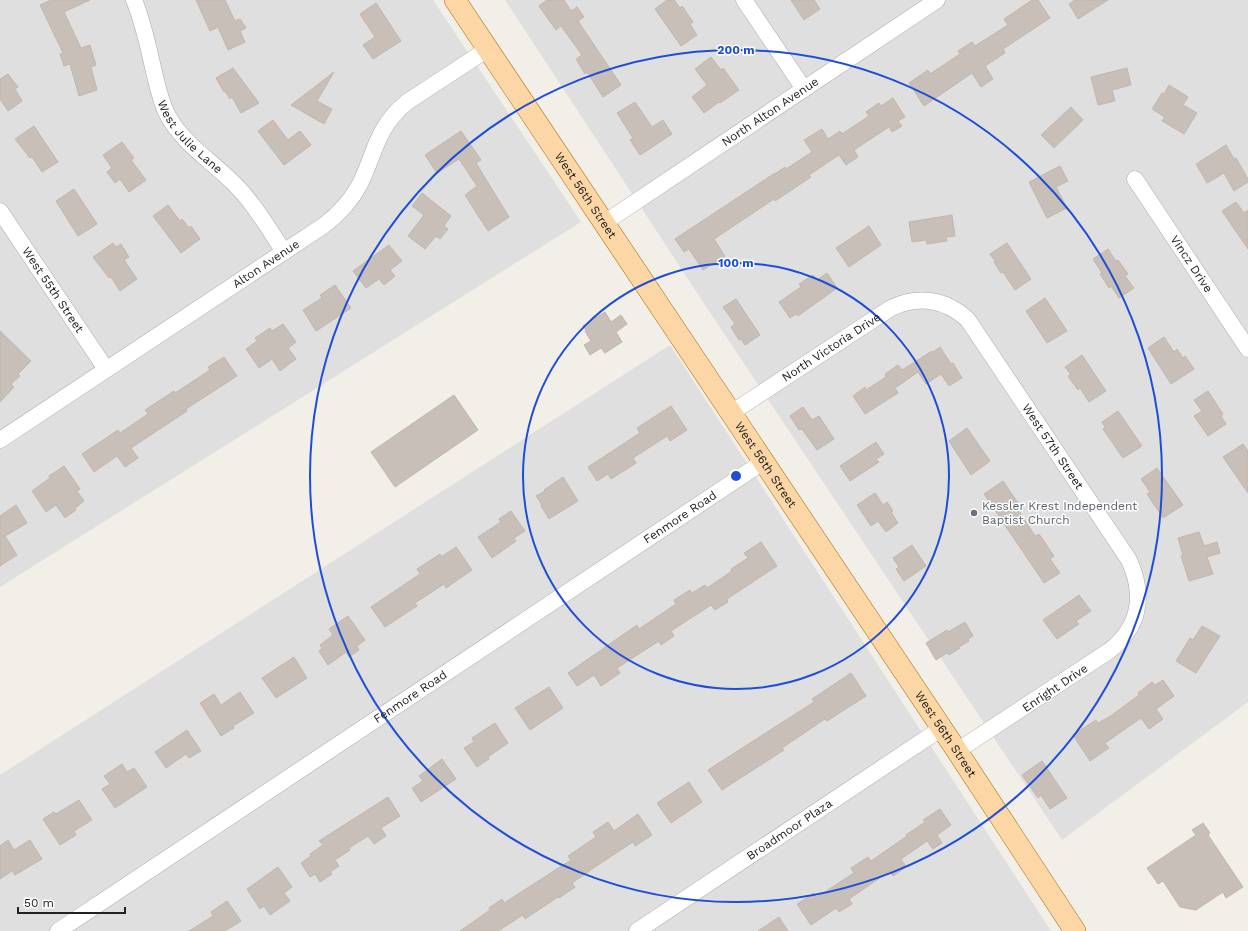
<svg xmlns="http://www.w3.org/2000/svg" width="1248" height="931" font-family="'Work Sans',sans-serif">
	<style>
		.residential { fill: #e0dfdf }
		.building { fill: #c7bfb8; stroke: #c4b6ab }
		.lines { fill: none; stroke-linecap: round; stroke-linejoin: round }
		.minor-casing { stroke: #a9a9a9; stroke-width: 17 }
		.major-casing { stroke: #a06b00; stroke-width: 22 }
		.minor { stroke: #fff; stroke-width: 16 }
		.major { stroke: #fcd6a4; stroke-width: 21 }
		.ring { fill: none; stroke: #1d4ed8; stroke-width: 2 }
		.worship-dot { fill: #6b7280; stroke: #fff; stroke-width: 1.5 }
		.labels { text-anchor: middle; stroke-width: 3; stroke-linejoin: round; paint-order: stroke }
		.street-label { font-size: 12px; fill: #222; stroke: #fff }
		.worship-label { font-size: 12px; fill: #5b616d; stroke: #fff; text-anchor: start }
		.centre { fill: #1d4ed8; stroke: #fff; stroke-width: 2 }
		.ring-label { font-size: 12px; text-anchor: middle; font-weight: bold; fill: #1d4ed8; stroke: #fff; stroke-width: 3; stroke-linejoin: round; paint-order: stroke }
	</style>
	<rect width="100%" height="100%" fill="#f2efe9"/>
	<!-- residential -->
	<path class="residential" d="M0 0H433L581 222 0 587Z
		M505 0H1248V702L1062 840 705 305Z
		M670 345 1051 931H0V775Z"/>
	<!-- building -->
	<path class="building" d="M51 0H90L64 12 81 48 90 45 96 65 91 67 97 90 79 96 70 64 64 66 60 54 63 53 40 5Z
		M196 0H225L235 21 240 19 246 28 240 31 245 42 228 50 218 27 210 31Z
		M547 0H564L571 11 577 7 584 17 578 21 621 85 603 97 587 72 585 74 576 59 582 55 561 26 556 30 539 6Z
		M667 0H674L680 8 682 6 693 22 690 24 697 35 681 46 655 9Z
		M791 0H814L820 9 804 20Z
		M1032 0H1038L1050 18 1003 49 1005 53 985 66 993 79 981 87 972 73 924 106 909 83 928 70 930 74 960 54 958 51 972 42 975 46 1008 25 1004 19Z
		M1075 0H1108L1078 19 1069 4Z
		M376 3 401 41 373 59 363 45 375 37 360 14Z
		M711 57 721 70 723 68 739 90 720 103 719 102 704 113 692 97 707 85 695 69Z
		M233 68 259 103 241 113 232 97 230 99 225 91 224 92 216 78Z
		M1127 68 1131 85 1112 90 1115 101 1098 105 1091 77Z
		M334 72 317 101 332 109 324 124 291 105Z
		M8 74 18 87 15 89 22 101 8 111 0 99V79Z
		M1169 85 1188 97 1183 105 1197 113 1184 134 1162 121 1165 117 1152 109 1162 93 1164 94Z
		M893 98 905 117 898 121 902 126 892 132 889 127 854 150 858 157 846 165 839 155 809 175 811 177 775 201 774 199 714 239 725 256 703 270 689 249 684 252 675 239 775 173V174L785 167 786 169 812 152 804 140 822 129 828 139 840 131 842 134 869 116 866 112 879 103 881 106Z
		M635 102 652 127 663 120 672 134 640 155 630 140 633 138 617 113Z
		M1071 107 1083 120 1054 148 1041 135Z
		M273 120 288 140 300 131 311 145 284 165 258 131Z
		M34 126 58 162 42 172 32 157 30 158 15 139Z
		M461 131 481 160 476 163 509 217 488 231 465 195 477 186 459 159 437 173 425 155Z
		M122 142 134 158 131 160 146 180 129 192 120 179 115 183 107 172 112 168 103 155Z
		M1226 145 1234 159 1236 158 1248 179V182L1234 191 1224 173 1207 183 1196 164Z
		M1060 166 1068 181 1056 187 1067 208 1047 218 1029 182Z
		M74 189 97 224 78 236 56 201Z
		M422 193 451 216 444 226 448 229 440 239 436 236 425 249 408 236 424 215 412 206Z
		M1236 202 1244 213 1248 210V249L1222 211Z
		M168 205 180 221 182 219 189 228 191 226 200 239 181 253 153 216Z
		M952 215 955 236 946 237 947 241 927 244 926 240 912 242 909 222Z
		M869 226 881 245 849 267 836 248Z
		M113 243 116 247 121 244 129 257 124 260 137 279 120 291 111 277 109 278 93 257Z
		M1007 243 1031 279 1015 290 1003 272 1001 273 994 262 995 261 990 254Z
		M389 245 402 261 390 270 395 276 384 285 379 279 366 288 353 271Z
		M1108 249 1116 261 1118 260 1128 274 1125 276 1134 288 1119 298 1111 286 1109 288 1100 274 1102 273 1093 259Z
		M827 273 837 288 798 316 796 314 790 318 779 302 801 287 799 284 813 275 817 280Z
		M335 285 351 308 316 331 303 310 322 298 320 295Z
		M1045 298 1067 331 1047 343 1026 311Z
		M736 299 760 335 745 345 741 339 739 340 731 327 735 324 723 307Z
		M605 312 611 322 621 315 627 324 616 332 622 342 605 353 601 348 590 355 584 345 591 341 585 331 586 330 583 326Z
		M283 324 296 342 288 348 296 359 280 371 272 359 259 368 246 349 257 341 255 338 270 328 272 331Z
		M0 331 31 361 18 374 20 376 11 384 14 387 0 402Z
		M1164 337 1174 352 1177 349 1183 358 1185 356 1194 369 1171 384 1148 348Z
		M940 347 951 364 953 363 962 378 949 386 941 374 926 384 918 372 895 388 898 393 865 414 853 396 865 387 866 390 886 377 885 374 898 365 902 370 932 351 933 352Z
		M1082 355 1106 391 1089 402 1080 388 1078 390 1068 376 1071 375 1065 367Z
		M224 357 237 376 186 409 187 411 131 448 138 458 125 467 117 456 94 472 82 454 118 430 120 433 148 414 145 410 174 391 175 393 210 370 208 367Z
		M1208 391 1223 414 1221 416 1226 424 1208 436 1194 416 1202 411 1194 400Z
		M454 395 478 430 395 487 371 452Z
		M671 406 687 430 670 441 667 436 633 458 636 463 611 479 608 474 597 481 588 467 640 433 637 428Z
		M803 407 812 420 819 416 834 439 817 450 802 429 799 430 790 416Z
		M1118 411 1142 446 1123 458 1103 429 1105 427 1102 422Z
		M967 428 990 461 971 475 949 441Z
		M876 442 884 454 876 459 879 462 850 481 840 466Z
		M1243 444 1248 451V493L1223 457Z
		M64 466 80 489 77 491 84 501 75 508 76 510 65 518 56 505 46 512 32 491 50 478 49 476Z
		M1157 468 1183 505 1163 518 1147 494 1150 492 1141 479Z
		M563 477 578 501 549 519 541 506 542 505 536 496 545 491 544 490Z
		M1003 481 1018 503 1015 505 1035 536 1039 534 1054 556 1050 559 1060 573 1044 583 984 494Z
		M875 493 883 505 887 502 893 511 891 512 898 523 886 532 878 521 871 526 857 505Z
		M16 505 27 523 5 536 17 555 0 566V516Z
		M511 511 525 531 514 538 516 541 492 558 478 537 501 522 499 519Z
		M1199 532 1204 546 1217 542 1220 553 1207 557 1213 574 1189 581 1181 556 1183 555 1178 538Z
		M761 542 777 566 727 599 728 602 715 610 711 605 671 631 674 636 661 645 659 641 617 668 620 673 601 686 594 675 577 686 568 673 637 625 639 629 676 604 674 600 690 590 692 593 705 585 707 588 732 571 731 569 748 558 744 553Z
		M912 545 926 566 904 581 896 569 899 567 893 558Z
		M456 547 472 570 446 588 444 584 415 603 417 606 385 627 371 607 420 574 417 569 440 554 441 557Z
		M1079 595 1091 611 1076 621 1079 624 1057 639 1043 620Z
		M348 616 365 640 357 646 359 650 349 657 346 652 328 665 319 651 322 648 320 645 333 635 329 629Z
		M965 622 973 636 968 639 969 641 959 647 960 648 949 655 947 653 936 660 926 643 947 630 948 632Z
		M1202 626 1220 636 1196 673 1176 661 1190 638 1193 640Z
		M294 657 307 678 276 698 262 678Z
		M851 673 866 696 827 721 825 719 782 748 784 750 722 790 708 770 814 702 812 699Z
		M1163 680 1174 696 1156 709 1163 719 1149 729 1141 718 1105 743 1109 748 1090 761 1073 735 1096 720 1098 723 1112 715 1139 695 1138 693 1152 682 1155 685Z
		M549 687 563 708 530 730 515 708Z
		M240 692 254 713 233 726 234 728 221 736 200 703 214 694 221 705Z
		M495 723 508 743 488 757 489 759 477 767 464 748 474 742 472 738Z
		M187 730 201 751 189 758 186 754 166 768 155 752Z
		M442 759 456 779 421 802 412 788 423 781 419 776Z
		M1042 761 1067 798 1050 809 1041 795 1038 798 1022 775Z
		M122 764 127 772 134 768 147 787 115 808 102 789 110 784 104 776Z
		M689 782 702 802 671 823 657 803Z
		M388 797 400 816 381 828 386 836 374 844 368 836 349 848 350 850 335 860 339 866 330 872 332 874 320 882 315 874 310 877 301 863 311 856 310 854 323 845 319 841Z
		M79 800 92 820 74 831 76 835 60 845 43 819 54 812 56 814Z
		M940 809 951 825 937 835 942 843 933 849 927 841 901 859 906 867 893 876 890 871 849 899 852 904 839 912 836 908 811 925 797 904 814 893 817 897 854 873 851 868 868 857 871 861 907 836 906 835 925 822 923 820Z
		M638 814 652 835 635 846 633 842 601 863 572 883 575 887 559 898 558 897 525 919 523 915 498 931H460L490 910 489 908 502 899 504 903 571 860 568 856 596 837 593 832 608 822 614 831Z
		M1203 823 1210 833 1208 835 1243 887 1226 898 1223 892 1196 910 1180 907 1163 881 1158 884 1147 868 1196 835 1192 830Z
		M8 840 14 850 30 840 42 859 15 875 12 871 0 879V846Z
		M278 867 292 887 284 893 290 901 270 915 264 906 260 909 247 889Z
		M227 901 241 921 225 931H189L213 916 211 912Z
		M779 917 788 931H758Z"/>
	<g class="lines">
		<!-- minor casing -->
		<g class="minor-casing">
			<g id="minor">
				<path id="s1" d="M134 0C144 24 149 51 155 76 158 89 161 102 167 114 181 141 206 157 227 177 251 198 267 226 284 252"/>
				<path d="M744 0 804 89"/>
				<path id="s2" d="M1135 179 1248 349"/>
				<path id="s3" d="M0 211 106 369"/>
				<path id="s4" d="M604 223 937 0"/>
				<path id="s5" d="M731 413 891 308C918 295 946 299 968 320L1129 560C1145 595 1140 627 1109 651L957 751"/>
				<path id="s6" d="M0 440 323 226C338 215 351 201 360 184 376 151 376 128 407 102L488 49"/>
				<path id="s7" d="M58 931 763 462"/>
				<path id="s8" d="M637 931 942 728"/>
			</g>
		</g>
		<!-- major casing -->
		<g class="major-casing">
			<g id="major">
				<path id="s9" d="M455 0 957 751 1075 931"/>
			</g>
		</g>
		<!-- minor -->
		<use href="#minor" class="minor"/>
		<!-- major -->
		<use href="#major" class="major"/>
	</g>
	<!-- distance rings -->
	<g class="ring">
		<circle cx="736" cy="476" r="213"/>
		<circle cx="736" cy="476" r="426"/>
	</g>
	<!-- markers -->
	<circle class="worship-dot" cx="974" cy="513" r="4"/>
	<g class="labels">
		<!-- street labels -->
		<g class="street-label">
			<text dy="4" stroke="none"><textPath href="#s4" startOffset="200">North Alton Avenue</textPath></text>
			<text dy="4" stroke="none"><textPath href="#s1" startOffset="151">West Julie Lane</textPath></text>
			<text dy="4" stroke="none"><textPath href="#s9" startOffset="235">West 56th Street</textPath></text>
			<text dy="4" stroke="none"><textPath href="#s6" startOffset="319">Alton Avenue</textPath></text>
			<text dy="4" stroke="none"><textPath href="#s2" startOffset="102">Vincz Drive</textPath></text>
			<text dy="4" stroke="none"><textPath href="#s3" startOffset="95">West 55th Street</textPath></text>
			<text dy="4" stroke="none"><textPath href="#s5" startOffset="120">North Victoria Drive</textPath></text>
			<text dy="4" stroke="none"><textPath href="#s5" startOffset="427">West 57th Street</textPath></text>
			<text dy="4" stroke="none"><textPath href="#s9" startOffset="559">West 56th Street</textPath></text>
			<text dy="4" stroke="none"><textPath href="#s7" startOffset="747">Fenmore Road</textPath></text>
			<text transform="translate(1055 688) rotate(-34)" y="4">Enright Drive</text>
			<text dy="4" stroke="none"><textPath href="#s7" startOffset="423">Fenmore Road</textPath></text>
			<text dy="4" stroke="none"><textPath href="#s9" startOffset="883">West 56th Street</textPath></text>
			<text dy="4" stroke="none"><textPath href="#s8" startOffset="183">Broadmoor Plaza</textPath></text>
		</g>
		<!-- worship labels -->
		<g class="worship-label">
			<text x="982" y="510">Kessler Krest Independent<tspan x="982" dy="14">Baptist Church</tspan></text>
		</g>
	</g>
	<circle cx="736" cy="476" r="6" class="centre"/>
	<g class="ring-label">
		<text x="736" y="54">200 m</text>
		<text x="736" y="267">100 m</text>
	</g>
	<!-- scale -->
	<path d="M18 907v6h107v-6" fill="none" stroke="#222222" stroke-width="2"/>
	<text x="24" y="907" font-size="12" fill="#222222" stroke="#ffffff" stroke-width="3" paint-order="stroke">50 m</text>
</svg>
